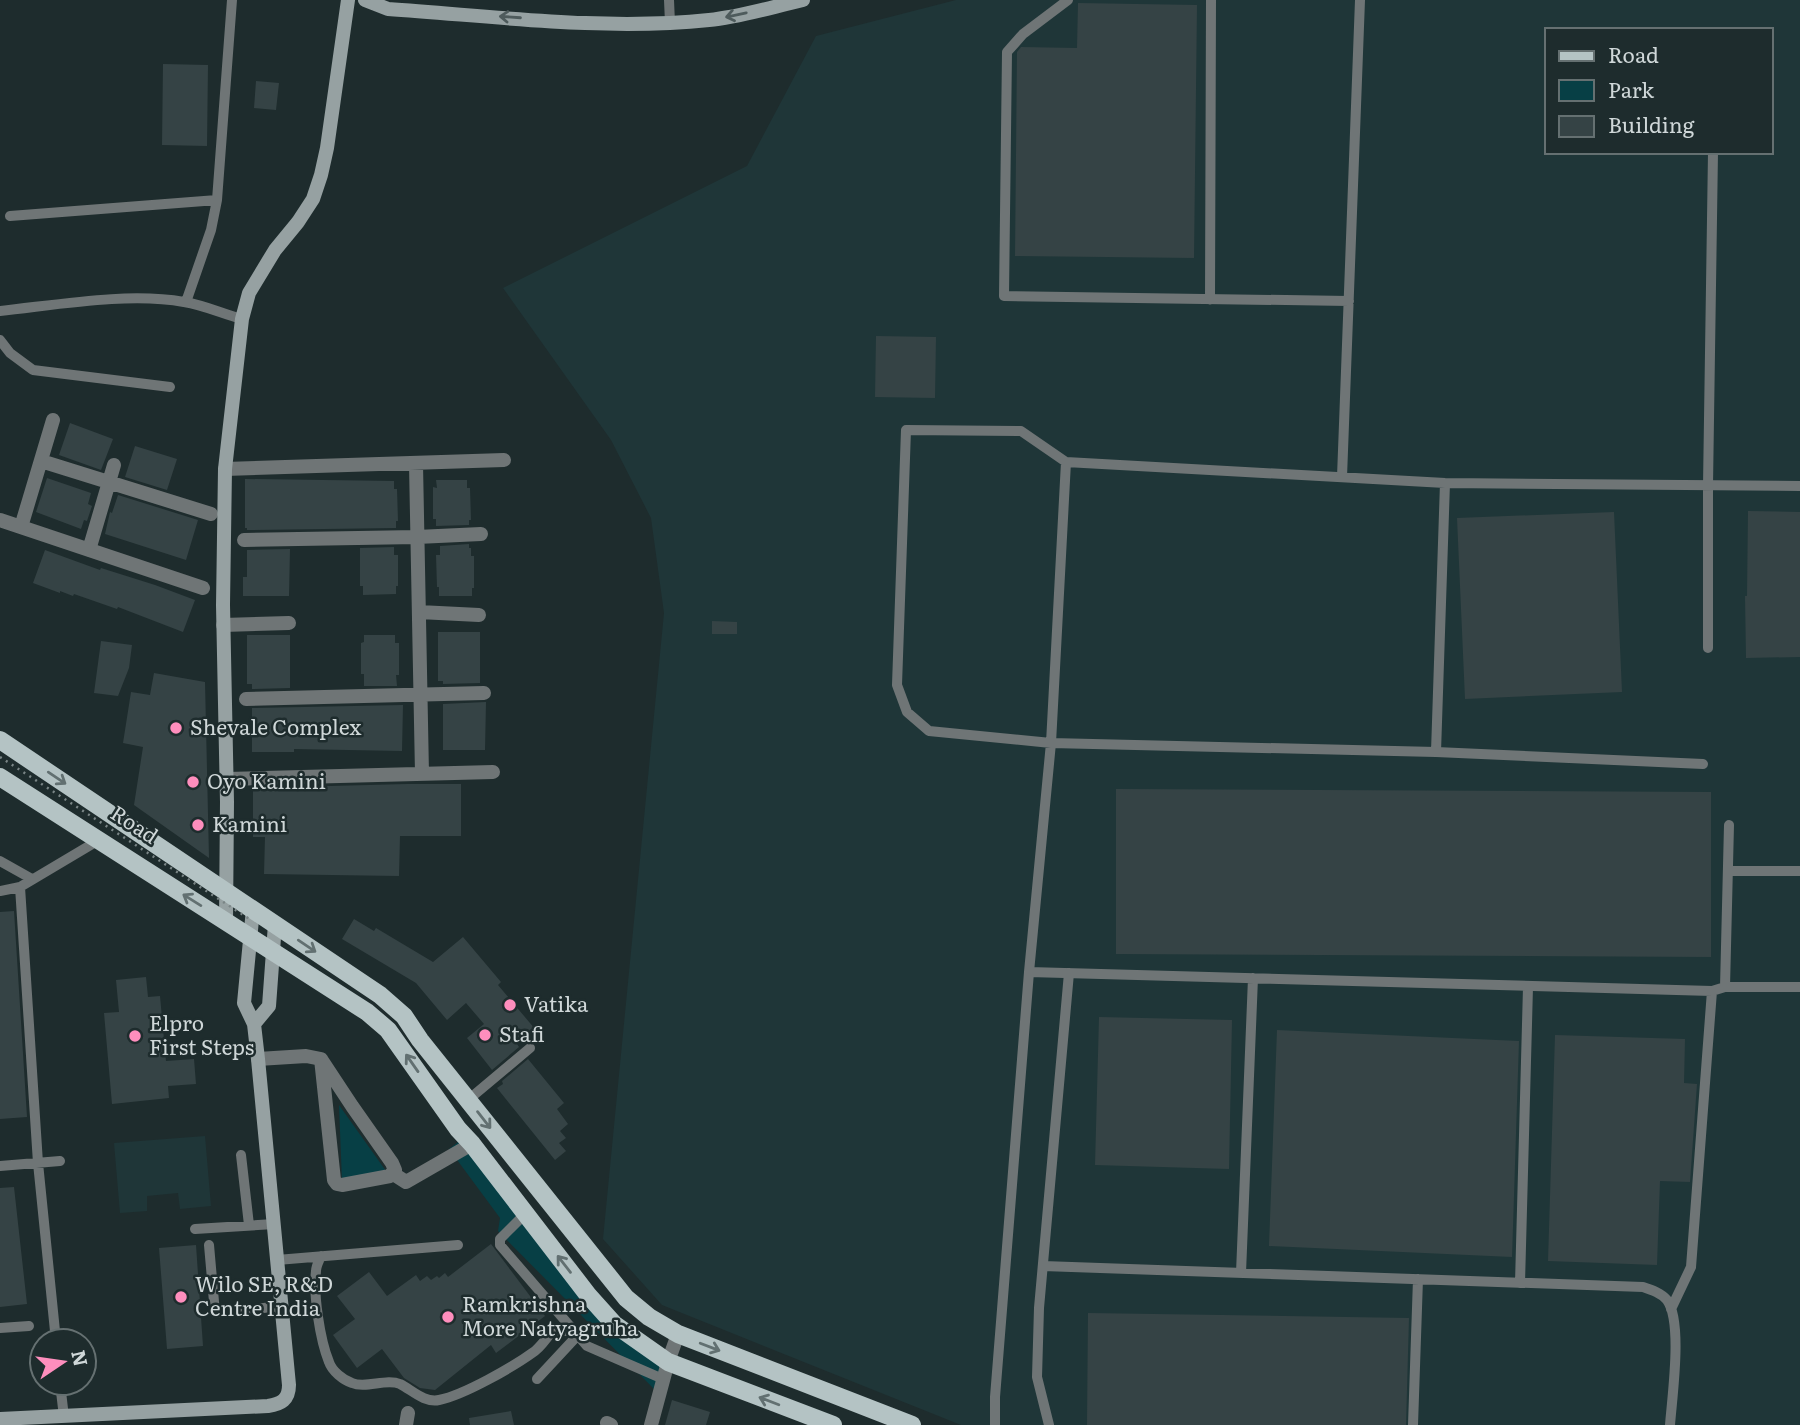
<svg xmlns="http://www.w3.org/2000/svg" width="1800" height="1425" font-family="Literata,serif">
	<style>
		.built { fill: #1f3638; fill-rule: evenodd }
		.green { fill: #073f45 }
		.building { fill: #354345 }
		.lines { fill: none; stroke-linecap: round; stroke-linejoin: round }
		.lane { stroke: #6f7576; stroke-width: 10 }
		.street { stroke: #6f7576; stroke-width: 14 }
		.secondary { stroke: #96a1a2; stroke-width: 14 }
		.primary { stroke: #b4c3c4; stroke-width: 18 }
		.path-bridge { stroke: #7a8586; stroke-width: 2.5; stroke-dasharray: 2 5; stroke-linecap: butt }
		.oneway { stroke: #4e5b5c }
		.oneway2 { stroke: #627071 }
		.poi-dot { fill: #fe8ebd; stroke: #1e2c2d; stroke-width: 2.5 }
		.labels { text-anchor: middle; stroke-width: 5; stroke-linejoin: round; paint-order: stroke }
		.poi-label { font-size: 21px; fill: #cfd7d8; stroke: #1e2c2d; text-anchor: start }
		.street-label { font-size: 21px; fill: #cfd7d8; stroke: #1e2c2d }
	</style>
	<rect width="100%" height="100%" fill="#1e2c2d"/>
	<!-- built -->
	<path class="built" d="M956 0H1800V1425H961L662 1305 603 1239 664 613 651 518 611 440 503 288 747 166 816 36ZM1546 30H1770V152H1546Z
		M205 1136 211 1206 180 1209 178 1193 147 1196V1211L120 1213 114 1143Z"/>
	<!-- green -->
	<path class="green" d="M339 1105 386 1171 342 1181Z
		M462 1139 612 1325 666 1361 655 1390 498 1231 500 1218 449 1149Z"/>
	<!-- building -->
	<path class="building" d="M1078 3 1197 5 1194 258 1015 256 1017 52 1021 47 1077 48Z
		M163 64 208 65 207 146 162 145Z
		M256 81 279 83 276 110 254 108Z
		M876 336 936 337 935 398 875 397Z
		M70 423 113 439 101 470 59 455Z
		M135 446 177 459 167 490 125 477Z
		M47 478 91 493 88 504 92 506 87 521 84 520 81 529 36 512Z
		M245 479 394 481V489H397L398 521H396V528L247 530V528H245Z
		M436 480H467V488H470L471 520H469V525L436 526V519H433V487L437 488Z
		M118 495 198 520 186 560 105 534 110 512 112 513Z
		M1748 511 1800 512V657L1746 658 1745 596H1747Z
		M1614 512 1622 692 1465 699 1457 518Z
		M469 544V548H471V556H474V588H472V596H439V587H437L436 555H440V546Z
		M394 547V555H398V586H396V594L363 595V586H360V548Z
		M290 549 289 596H243V577H247V550Z
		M45 550 100 570 101 568 155 585 195 600 183 632 118 607 117 609 74 594 73 596 60 591V593L33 583Z
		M712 621 737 622V634H712Z
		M438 632H480V683L443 684V681H438Z
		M247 635H290V688L252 689V684H247Z
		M364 635H395V643H399V675H396L397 686H364V674H361V643L364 642Z
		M101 641 132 645 129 668 118 696 94 693Z
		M154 673 205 682 209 858 134 805 143 747 123 743 131 692 150 695Z
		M486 702 485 750H443V704Z
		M403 705 402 751 294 749V752H252V708Z
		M407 784H461V836H400L399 876 264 874 265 837H253V788Z
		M1116 789 1711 792V957L1116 954Z
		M14 911 27 1117 0 1119V912Z
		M354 919 374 931 376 928 433 962 463 937 501 982 498 985 535 1029 517 1044 519 1047 492 1070 467 1038 484 1024 466 1003 447 1020 416 983 342 939Z
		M146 977 148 997 160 996 166 1061 194 1059 196 1084 168 1086 169 1098 112 1104 104 1013 119 1012 116 980Z
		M1099 1017 1232 1020 1229 1169 1095 1165Z
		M1277 1030 1519 1041 1512 1257 1269 1246Z
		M1555 1035 1685 1039 1684 1083 1697 1084 1690 1182 1660 1181 1657 1265 1548 1261Z
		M528 1059 564 1103 557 1109 568 1124 560 1131 566 1138 559 1143 566 1151 555 1160 497 1088 503 1084 502 1081Z
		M14 1187 27 1304 0 1307V1188Z
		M491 1244 545 1316 496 1353 491 1345 435 1390 420 1388 404 1378 382 1349 357 1368 333 1335 355 1319 337 1296 369 1272 387 1296 416 1275 420 1281 427 1276 431 1280 437 1276 439 1278 445 1273 448 1277Z
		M196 1245 203 1346 167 1349 159 1248Z
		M1088 1313 1409 1318 1406 1425H1087Z
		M672 1400 710 1412 706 1425H665Z
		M511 1411 514 1425H470L469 1418Z"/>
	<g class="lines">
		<!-- lane -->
		<path class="lane" d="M669 0 670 23
			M1068 0 1023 34 1007 52 1004 296 1349 301
			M10 216 217 200
			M1210 300 1211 0
			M186 302 211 230 217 200 232 0
			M0 311C57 305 128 292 184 302 204 305 223 314 242 319
			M0 340 10 353 33 370 170 387
			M1342 477 1360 0
			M1708 648V486L1713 152
			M1436 752 1445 483
			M1703 764 1436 752 1051 743 929 731 907 712 897 685 906 430 1021 431 1066 462 1445 483 1800 486
			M0 861 32 879
			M1728 871H1800
			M20 887 38 1163 56 1341
			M0 891 20 887 99 840
			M1029 972 1712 991 1725 987H1800
			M1725 987 1729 825
			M468 1100 530 1048
			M241 1155 249 1225
			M0 1166 60 1161
			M525 1214 500 1239V1245L587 1346 663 1379
			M195 1229 274 1224
			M209 1245 215 1313 282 1306
			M321 1256C319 1261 316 1266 316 1271 313 1294 320 1340 329 1362 332 1371 343 1380 352 1383 366 1389 386 1378 400 1384 412 1390 424 1403 439 1400 464 1395 513 1367 535 1351 541 1346 547 1338 552 1331H573
			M277 1260 458 1245
			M1043 1266 1643 1287C1652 1290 1661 1293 1667 1300 1683 1322 1672 1397 1670 1425
			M1241 1273 1253 978
			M1520 1283 1528 987
			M1671 1309 1691 1267 1712 991
			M0 1328 29 1326
			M537 1379 577 1336
			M60 1383 64 1417
			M995 1425V1397L1029 972 1051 743 1066 462
			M1049 1425 1037 1377 1039 1308 1069 973
			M1413 1425 1418 1279"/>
		<!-- street -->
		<path class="street" d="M41 461 211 514
			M416 464 422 774
			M225 469 504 460
			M0 520 203 588
			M21 527 53 420
			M244 540 417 537 481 534
			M89 550 114 465
			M419 612 479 615
			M223 625 289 623
			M246 699 484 693
			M227 779 493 772
			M258 1059 306 1056 321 1059 352 1106 392 1163 395 1170 390 1176 342 1185 337 1184 334 1180 321 1059
			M392 1173 406 1182 472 1144
			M607 1423 611 1425
			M406 1425 408 1413
			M651 1425 668 1362 678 1334"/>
		<!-- secondary -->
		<path class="secondary" d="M365 0 388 9C493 16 603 31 709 20 740 17 772 7 803 0
			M226 921 227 802 223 605 225 469 242 319 249 293 275 250 298 222 313 199 321 175 327 148 348 0
			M254 1024 269 1006 275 924
			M0 1419 268 1406C281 1404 289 1400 289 1385L258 1059 254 1024 244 1003 253 909"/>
		<!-- primary -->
		<path class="primary" d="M0 740 380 995 404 1016 420 1040 626 1298 649 1317 678 1334 912 1425
			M0 777 367 1012 388 1030 458 1129 472 1144 588 1295 614 1324 668 1362 833 1425"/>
		<!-- path-bridge -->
		<path class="path-bridge" d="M0 757 251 920"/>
	</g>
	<!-- one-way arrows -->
	<defs><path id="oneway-shaft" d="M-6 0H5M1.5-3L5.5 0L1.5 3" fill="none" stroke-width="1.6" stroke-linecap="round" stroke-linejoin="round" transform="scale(1.75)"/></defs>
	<g class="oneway">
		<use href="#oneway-shaft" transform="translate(736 15) rotate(168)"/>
		<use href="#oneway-shaft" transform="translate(510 17) rotate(-176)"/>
	</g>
	<g class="oneway2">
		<use href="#oneway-shaft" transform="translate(57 778) rotate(34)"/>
		<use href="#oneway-shaft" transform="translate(192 900) rotate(-148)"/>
		<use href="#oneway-shaft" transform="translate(307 946) rotate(34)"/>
		<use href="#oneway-shaft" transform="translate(412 1063) rotate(-125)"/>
		<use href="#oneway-shaft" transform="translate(484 1120) rotate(52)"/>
		<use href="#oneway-shaft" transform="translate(564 1264) rotate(-128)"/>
		<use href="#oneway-shaft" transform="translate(710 1347) rotate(21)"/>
		<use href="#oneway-shaft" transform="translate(769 1401) rotate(-159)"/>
	</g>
	<!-- markers -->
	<g class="poi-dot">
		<circle cx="176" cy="728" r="7"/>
		<circle cx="193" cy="782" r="7"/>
		<circle cx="198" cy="825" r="7"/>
		<circle cx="510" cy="1005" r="7"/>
		<circle cx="485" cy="1035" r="7"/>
		<circle cx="135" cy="1036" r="7"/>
		<circle cx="181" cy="1297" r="7"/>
		<circle cx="448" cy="1317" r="7"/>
	</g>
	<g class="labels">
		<!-- poi labels -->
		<g class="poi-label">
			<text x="190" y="735">Shevale Complex</text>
			<text x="207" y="789">Oyo Kamini</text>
			<text x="212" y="832">Kamini</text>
			<text x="524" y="1012">Vatika</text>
			<text x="149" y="1031">Elpro<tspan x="149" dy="24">First Steps</tspan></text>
			<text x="499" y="1042">Stafi</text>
			<text x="195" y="1292">Wilo SE, R&amp;D<tspan x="195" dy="24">Centre India</tspan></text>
			<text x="462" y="1312">Ramkrishna<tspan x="462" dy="24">More Natyagruha</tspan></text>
		</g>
		<!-- street labels -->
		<g class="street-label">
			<text transform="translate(134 825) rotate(33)" y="7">Road</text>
		</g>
	</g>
	<!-- legend -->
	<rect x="1545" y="28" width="228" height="126" fill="#1e2c2d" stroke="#657071" stroke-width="2"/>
	<rect x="1559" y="51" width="35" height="10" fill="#b4c3c4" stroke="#657071" stroke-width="2"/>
	<text x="1608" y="63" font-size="21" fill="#cfd7d8">Road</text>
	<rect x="1559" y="80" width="35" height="21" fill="#073f45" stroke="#657071" stroke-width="2"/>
	<text x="1608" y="98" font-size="21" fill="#cfd7d8">Park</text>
	<rect x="1559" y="116" width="35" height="21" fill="#354345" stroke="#657071" stroke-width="2"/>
	<text x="1608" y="133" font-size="21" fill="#cfd7d8">Building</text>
	<!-- north arrow -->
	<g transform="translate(63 1362) rotate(77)"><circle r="33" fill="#1e2c2d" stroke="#657071" stroke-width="2"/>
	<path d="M0-5L12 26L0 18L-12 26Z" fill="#fe8ebd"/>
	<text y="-10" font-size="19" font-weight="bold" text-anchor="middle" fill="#cfd7d8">N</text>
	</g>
</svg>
